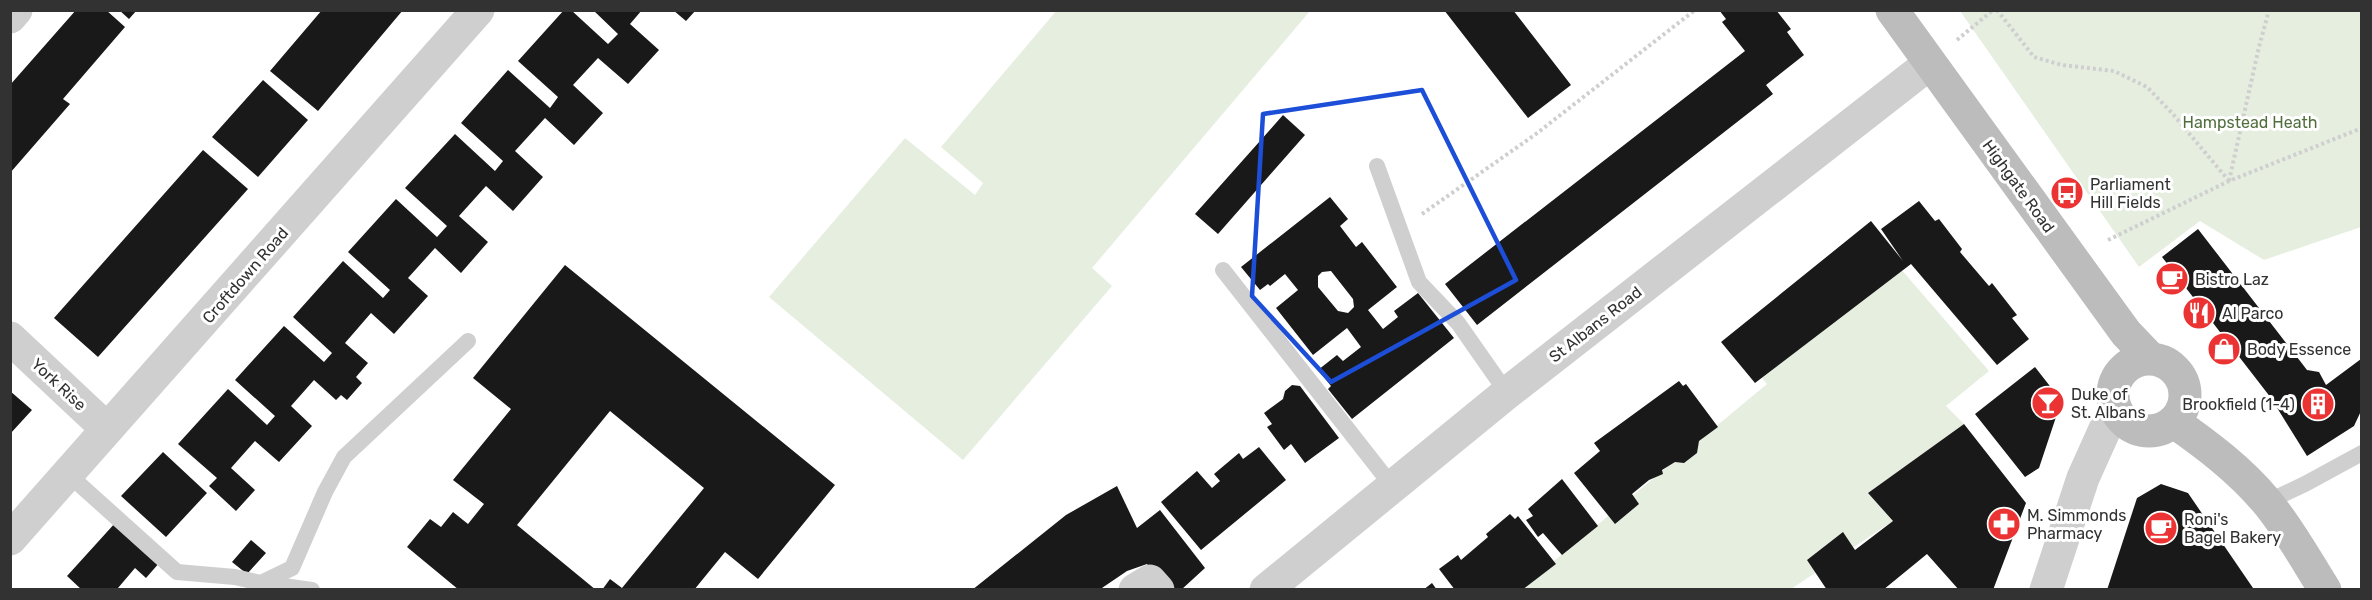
<svg xmlns="http://www.w3.org/2000/svg" width="2372" height="600" font-family="Rubik,sans-serif">
	<style>
		.green { fill: #e6eee0 }
		.building { fill: #191919; fill-rule: evenodd }
		.lines { fill: none; stroke-linecap: round; stroke-linejoin: round }
		.path { stroke: #cfcfcf; stroke-width: 4; stroke-dasharray: 3 3; stroke-linecap: butt }
		.lane { stroke: #cfcfcf; stroke-width: 16 }
		.street { stroke: #cfcfcf; stroke-width: 33 }
		.secondary { stroke: #bcbcbc; stroke-width: 33 }
		.marked { fill: none; stroke: #1d4ed8; stroke-width: 4.5; stroke-linejoin: round }
		.labels { text-anchor: middle; stroke-width: 6; stroke-linejoin: round; paint-order: stroke }
		.park-label { font-size: 16px; fill: #516f3d; stroke: #fff }
		.poi-label { font-size: 16px; fill: #323232; stroke: #fff; text-anchor: start }
		.street-label { font-size: 16px; fill: #323232; stroke: #fff }
	</style>
	<rect width="100%" height="100%" fill="#fff"/>
	<!-- green -->
	<path class="green" d="M1057 10 1310 11 1092 268 1112 286 963 460 769 297 905 138 975 195 983 183 941 147Z
		M1960 11H2361V227L2264 260 2200 221 2139 267Z
		M1900 268 1989 371 1946 406 1964 424 1868 493 1893 521 1791 589 1519 590 1767 384 1762 378Z"/>
	<!-- building -->
	<path class="building" d="M76 10H106L125 27 63 99 70 104 10 173V85Z
		M119 10H137L129 19Z
		M322 10H403L318 111 270 71Z
		M564 10H571L608 44 618 34 593 10H642L630 24 659 50 628 84 598 58 573 85 603 113 574 145 545 118 515 151 543 177 513 211 486 186 459 216 488 242 461 273 435 248 408 278 428 296 394 334 371 313 345 343 368 363 356 377 362 383 347 400 341 395 336 400 314 380 291 406 312 426 279 462 255 441 231 468 255 490 236 511 209 486 217 478 178 444 228 389 267 425 275 416 235 380 284 326 324 362 332 353 293 317 343 261 383 298 390 290 348 252 396 199 437 237 447 226 405 188 455 134 495 171 503 161 461 123 508 70 550 108 558 97 518 61Z
		M673 10H696L686 21Z
		M1444 10H1513L1571 85 1528 118Z
		M1719 10H1776L1791 29 1787 32 1804 55 1766 85 1773 94 1477 325 1445 284 1745 51 1722 22 1726 19Z
		M263 80 308 120 258 177 212 137Z
		M1283 115 1305 135 1218 234 1195 214Z
		M203 150 248 189 98 357 54 318Z
		M1330 197 1348 219 1340 226 1356 247 1362 242 1397 287 1368 310 1383 329 1398 317 1394 311 1418 293 1454 338 1352 419 1328 389 1331 386 1318 370 1337 355 1343 361 1361 347 1347 328 1313 355 1276 308 1298 290 1285 274 1270 286 1268 284 1260 290 1241 267ZM1331 271 1353 299 1354 307 1348 313 1338 311 1318 287V276L1322 272Z
		M1919 201 1935 221 1939 219 1962 249 1960 252 1989 286 1992 283 2017 315 2012 318 2029 339 1997 365 1911 264 1755 383 1721 342 1871 221 1903 261 1881 229Z
		M2198 229 2307 370 2319 372 2326 385 2361 359V411L2354 426 2307 456 2271 398 2162 257Z
		M565 265 835 485 758 579 725 552 694 590H602L610 579 622 588 704 488 610 411 517 525 596 590H459L407 547 430 519 441 527 453 512 468 524 484 504 453 480 511 409 473 378Z
		M2035 367 2060 399V405L2039 468 2025 477 1975 414Z
		M1679 381 1683 386 1686 384 1718 427 1699 441 1697 453 1684 463 1675 462 1662 470 1663 474 1649 480 1632 494 1639 504 1615 524 1574 473 1600 451 1594 443Z
		M1292 385 1300 386 1339 438 1305 463 1291 444 1284 450 1267 427 1272 424 1264 413 1283 399 1285 391Z
		M10 391 32 410 10 434Z
		M1964 424 2026 503 1993 590H1959L1927 554 1883 590H1827L1807 560 1843 532 1855 550 1893 521 1868 493Z
		M1259 447 1286 480 1201 550 1161 502 1197 471 1212 488 1220 481 1214 474 1239 453 1243 459Z
		M163 452 207 493 166 537 121 496Z
		M1562 479 1598 526 1562 555 1543 533 1538 537 1526 520 1533 516 1528 509Z
		M2161 484 2188 493 2253 588 2251 590H2107L2137 498Z
		M1117 486 1137 528 1160 510 1205 568 1181 590H1167L1147 564 1127 571 1099 590H972L1066 515Z
		M1510 514 1515 519 1518 516 1556 564 1522 590H1455L1439 569 1458 555 1461 560 1488 537 1486 534Z
		M116 522 160 562 146 578 135 568 118 588 120 590H82L67 576Z
		M251 540 266 553 247 574 232 562Z
		M1432 583 1437 590H1423Z"/>
	<g class="lines">
		<!-- path -->
		<path class="path" d="M1997 10 2034 57 2062 65 2114 71 2147 87 2172 113 2229 181
			M1957 40 1993 10
			M2229 181 2259 47 2269 10
			M1422 214 1536 134 1695 10
			M2108 240 2229 181 2362 128"/>
		<!-- lane -->
		<path class="lane" d="M1377 166 1419 282 1458 323 1507 393
			M1223 270 1393 487
			M68 474 177 572 235 577 261 583 292 568 325 492 344 457 468 341
			M2267 502 2305 484 2362 453
			M261 583 312 590"/>
		<!-- street -->
		<path class="street" d="M10 17 16 10
			M10 338 107 429
			M10 539 478 10
			M1135 590 1150 581 1158 590
			M1266 590 1507 393 1929 64
			M2046 590 2083 478 2114 409"/>
		<!-- secondary -->
		<path class="secondary" d="M1892 10 2126 333 2150 358
			M2113 395a36 36 0 1 1 72 0a36 36 0 1 1-72 0Z
			M2174 422C2207 445 2240 470 2266 501 2288 527 2306 560 2325 590"/>
	</g>
	<!-- marked area -->
	<path class="marked" d="M1422 90 1516 280 1331 382 1252 296 1263 114Z"/>
	<!-- icons -->
	<defs>
		<g id="bus-disc" transform="scale(1.725)"><circle r="9.5" fill="#ea3332" stroke="#fff"/><path d="M-5-6H5V4H4V6H2V4H-2V6H-4V4H-5ZM-3.5-4V0h7V-4ZM-3.5 1.2v1.5H-2V1.2ZM2 1.2v1.5H3.5V1.2Z" fill="#fff"/></g>
		<g id="cafe-disc" transform="scale(1.725)"><circle r="9.5" fill="#ea3332" stroke="#fff"/><path d="M-5.5-4.5H6V0H3Q3 3.5 0 3.5H-2.5Q-5.5 3.5-5.5 0ZM3-3.2v2h1.7v-2ZM-6 4.5H4V6H-6Z" fill="#fff"/></g>
		<g id="restaurant-disc" transform="scale(1.725)"><circle r="9.5" fill="#ea3332" stroke="#fff"/><path d="M-5-6h1v4h1v-4h1v4h1v-4h1v5L-1.5 .5V6h-2V.5L-5-1ZM5-6V6H3V1.5H1.5Q1.5-4 5-6Z" fill="#fff"/></g>
		<g id="shop-disc" transform="scale(1.725)"><circle r="9.5" fill="#ea3332" stroke="#fff"/><path d="M-5-2.5h2.3a2.7 3.5 0 0 1 5.4 0H5L5.5 6h-11ZM-1.5-2.5h3a1.5 2.3 0 0 0-3 0Z" fill="#fff"/></g>
		<g id="bar-disc" transform="scale(1.725)"><circle r="9.5" fill="#ea3332" stroke="#fff"/><path d="M-6-5H6L.8 .8V4.5H3.5V6h-7V4.5H-.8V.8Z" fill="#fff"/></g>
		<g id="building-disc" transform="scale(1.725)"><circle r="9.5" fill="#ea3332" stroke="#fff"/><path d="M-4-6H4V6H1V3H-1V6H-4ZM-2.5-4.3h1.7v1.8h-1.7ZM.8-4.3h1.7v1.8H.8ZM-2.5-1h1.7V.8h-1.7ZM.8-1h1.7V.8H.8Z" fill="#fff"/></g>
		<g id="pharmacy-disc" transform="scale(1.725)"><circle r="9.5" fill="#ea3332" stroke="#fff"/><path d="M-2-6h4v4h4v4h-4v4h-4v-4h-4v-4h4Z" fill="#fff"/></g>
	</defs>
	<g fill-rule="evenodd">
		<use href="#bus-disc" x="2067" y="193"/>
		<use href="#cafe-disc" x="2172" y="279"/>
		<use href="#restaurant-disc" x="2199" y="313"/>
		<use href="#shop-disc" x="2224" y="349"/>
		<use href="#bar-disc" x="2048" y="403"/>
		<use href="#building-disc" x="2318" y="404"/>
		<use href="#pharmacy-disc" x="2004" y="524"/>
		<use href="#cafe-disc" x="2161" y="528"/>
	</g>
	<g class="labels">
		<!-- park labels -->
		<g class="park-label">
			<text x="2250" y="128">Hampstead Heath</text>
		</g>
		<!-- poi labels -->
		<g class="poi-label">
			<text x="2090" y="190">Parliament<tspan x="2090" dy="18">Hill Fields</tspan></text>
			<text x="2195" y="285">Bistro Laz</text>
			<text x="2222" y="319">Al Parco</text>
			<text x="2247" y="355">Body Essence</text>
			<text x="2071" y="400">Duke of<tspan x="2071" dy="18">St. Albans</tspan></text>
			<text x="2295" y="410" text-anchor="end">Brookfield (1-4)</text>
			<text x="2027" y="521">M. Simmonds<tspan x="2027" dy="18">Pharmacy</tspan></text>
			<text x="2184" y="525">Roni's<tspan x="2184" dy="18">Bagel Bakery</tspan></text>
		</g>
		<!-- street labels -->
		<g class="street-label">
			<text transform="translate(2019 186) rotate(54)" y="6">Highgate Road</text>
			<text transform="translate(245 275) rotate(-49)" y="6">Croftdown Road</text>
			<text transform="translate(1595 324) rotate(-38)" y="6">St Albans Road</text>
			<text transform="translate(59 384) rotate(43)" y="6">York Rise</text>
		</g>
	</g>
	<!-- border -->
	<rect width="2372" height="600" fill="none" stroke="#323232" stroke-width="24"/>
</svg>
